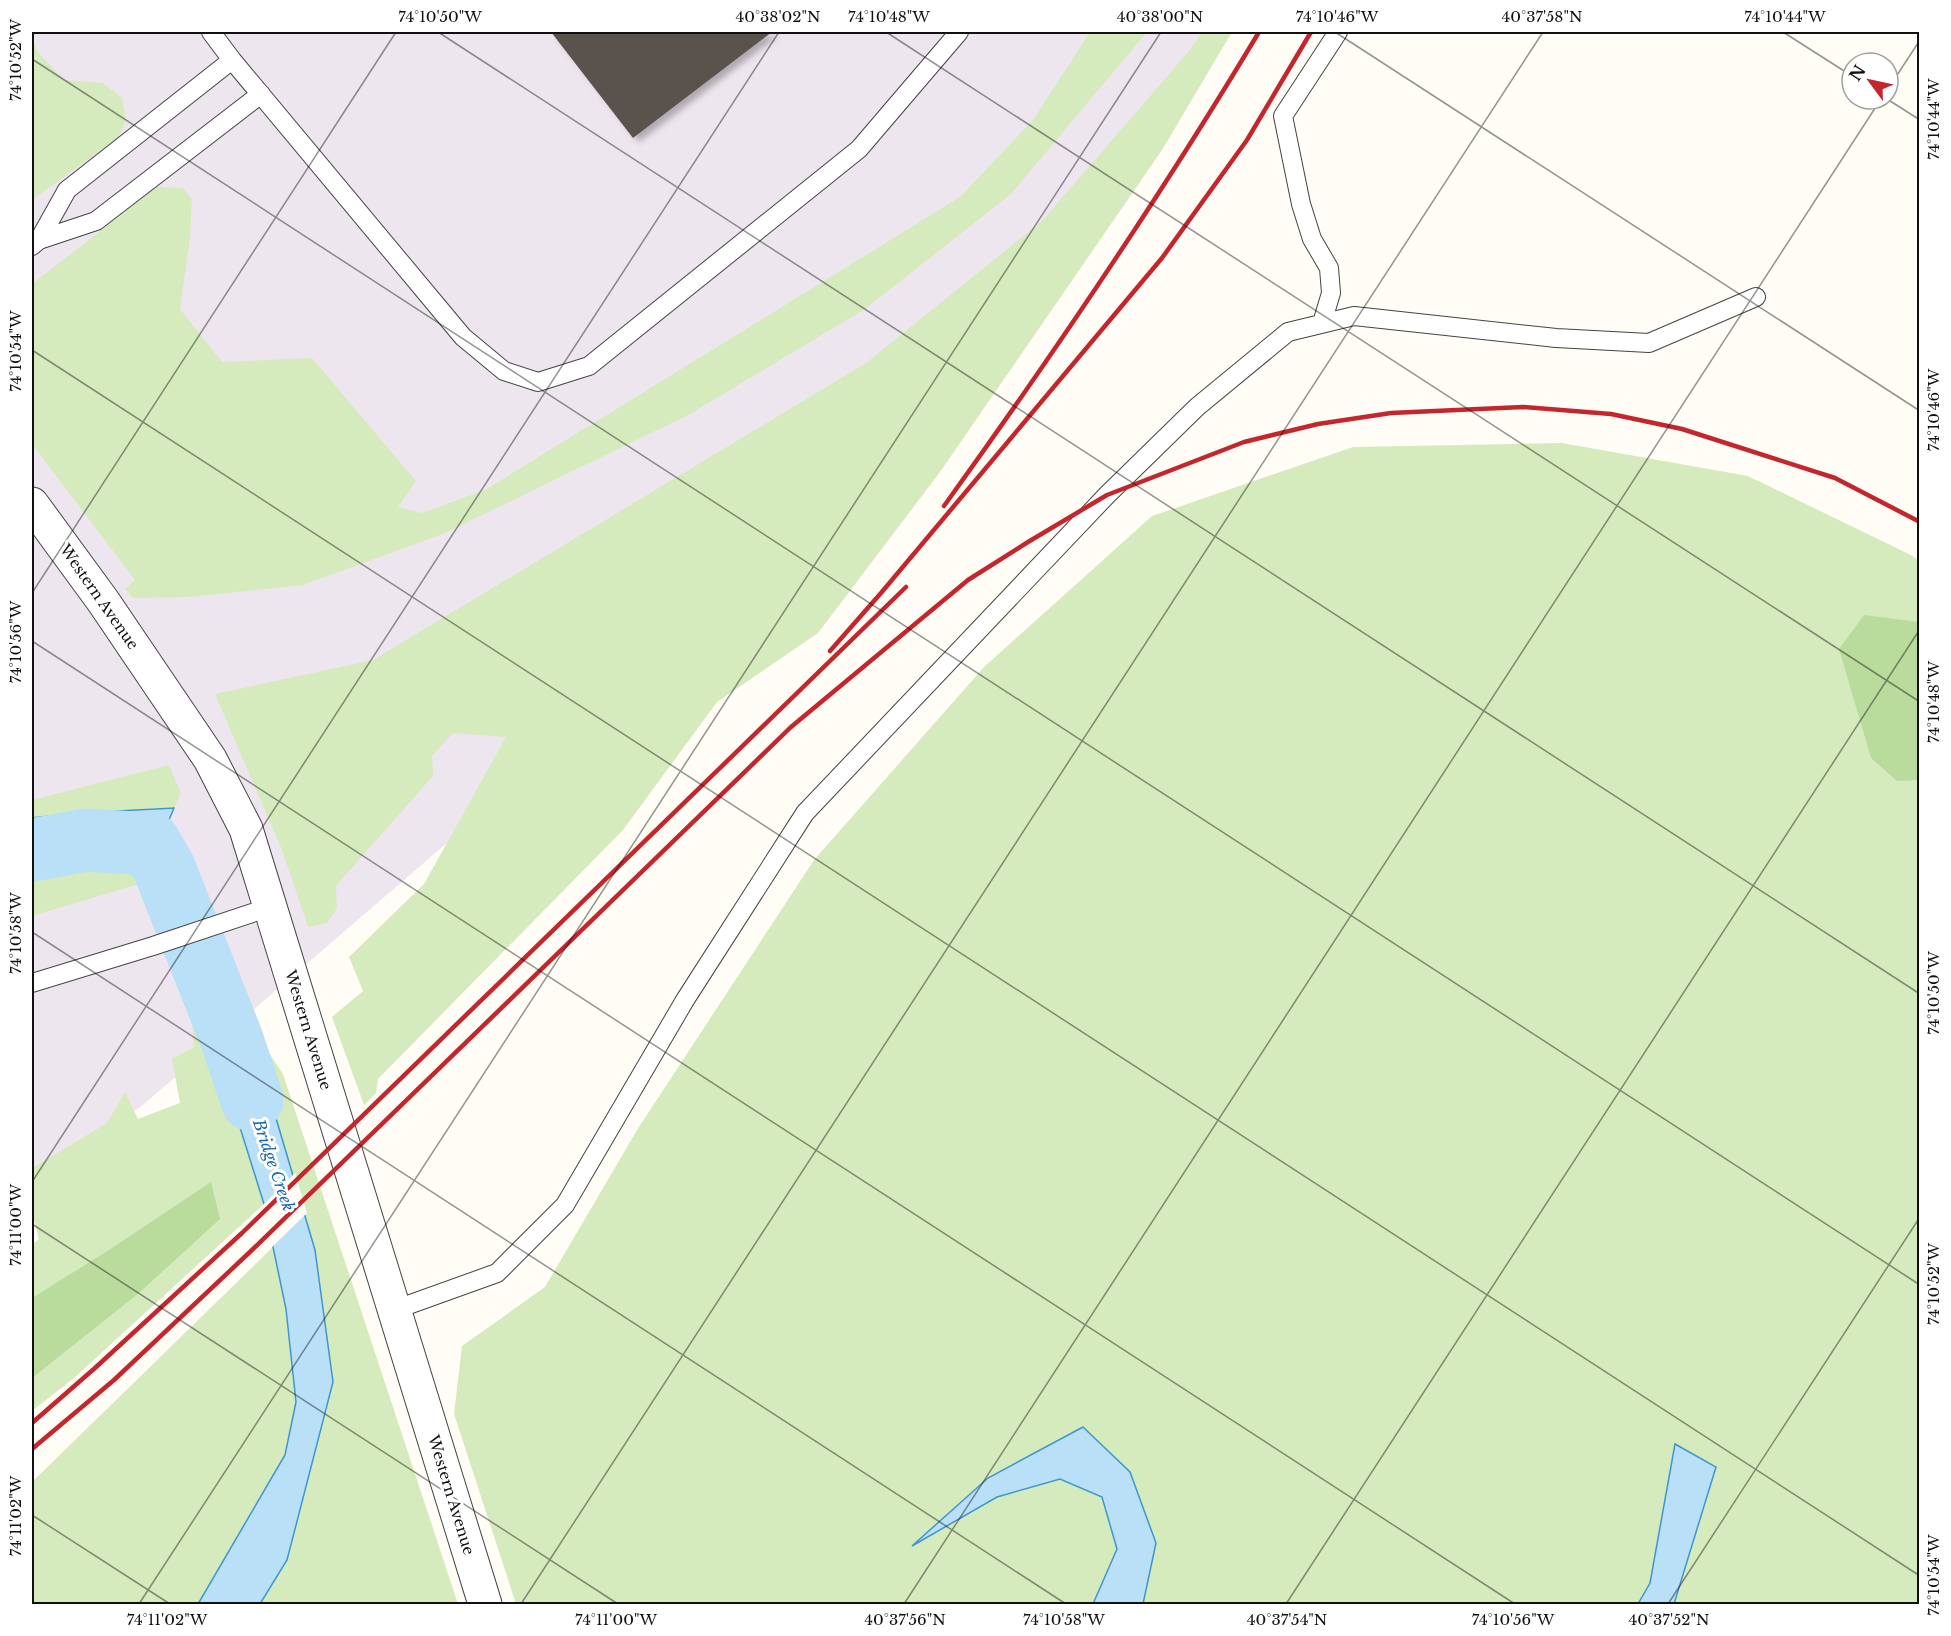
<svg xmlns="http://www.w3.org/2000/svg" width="1951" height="1636" font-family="'Libre Baskerville',serif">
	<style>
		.industrial { fill: #eee6ef }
		.green { fill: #d5ebbd }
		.forest { fill: #b9dc9c }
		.water { fill: #b9e0f7; stroke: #3f96cf; stroke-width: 1.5 }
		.pier { fill: #fffdf5 }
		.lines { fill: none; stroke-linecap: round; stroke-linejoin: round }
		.river { stroke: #b9e0f7; stroke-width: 63 }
		.building { fill: #5a524d; filter: url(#shadow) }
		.service-casing { stroke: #444; stroke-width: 20 }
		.tertiary-casing { stroke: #444; stroke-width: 35 }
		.service { stroke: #fff; stroke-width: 18 }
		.tertiary { stroke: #fff; stroke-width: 33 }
		.rail { stroke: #c4262e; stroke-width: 4.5 }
		.ticks { fill: none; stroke: #111; stroke-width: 1.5; stroke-opacity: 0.45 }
		.labels { text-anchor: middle; stroke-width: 6; stroke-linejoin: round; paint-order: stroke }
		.street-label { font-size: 15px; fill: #111; stroke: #fff }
		.water-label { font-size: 16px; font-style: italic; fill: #1768a6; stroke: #fff }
		.neatline { fill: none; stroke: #111; stroke-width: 2 }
		.ticks-label { font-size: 15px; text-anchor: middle; fill: #111 }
	</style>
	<defs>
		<filter id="shadow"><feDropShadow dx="6" dy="4" stdDeviation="3" flood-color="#0004"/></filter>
	</defs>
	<rect width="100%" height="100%" fill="#fffdf5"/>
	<!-- industrial -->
	<path class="industrial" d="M32 32H1204L1203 74 698 627 144 1104 32 1189Z"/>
	<!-- green -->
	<path class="green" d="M1090 32H1147L1011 194 865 309 690 414 443 534 303 585 190 597 133 598 125 589 135 580 32 444V284L157 187 183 188 192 199 190 237 180 309 222 362 312 358 416 481 398 507 422 513 485 490 960 197 1033 120Z
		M1202 32H1232L1162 150 940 472 818 633 717 702 623 830 378 1079 376 1093 364 1105 332 1017 363 991 349 957 424 884 506 737 453 733 432 756 433 776 336 886 337 908 327 923 308 927 282 850 215 694 373 660 866 363 1042 221 1189 51Z
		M32 37 37 51 64 80 103 83 122 98 126 120 119 137 32 200Z
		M1562 443 1748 476 1911 555 1919 561V1604H516L454 1414 462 1346 545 1287 637 1130 814 860 984 667 1152 516 1353 447Z
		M169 765 181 793 174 808 78 813 32 818V800Z
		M151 863 136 885 32 916V875Z
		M190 996 201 1003 264 1204 74 1378 32 1411V1245L39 1239 32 1213V1168L107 1123 125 1092 138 1119 180 1103 172 1059 194 1047Z
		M252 1037 267 1050 283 1074 458 1604H260L287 1560 315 1250Z
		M273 1247 286 1309 296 1402 285 1455 198 1604H32V1482Z"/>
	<!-- forest -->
	<path class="forest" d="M1864 615 1919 622V780L1897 781 1871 758 1839 649Z
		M211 1182 220 1219 139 1293 32 1378V1298L109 1250Z"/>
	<!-- water -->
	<path class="water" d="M174 808 151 863 32 875V818L78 813Z
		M201 1003 252 1037 315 1250 333 1382 287 1560 260 1604H198L285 1455 296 1402 286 1309 264 1204Z
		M1083 1427 1130 1472 1156 1543 1143 1604H1093L1117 1549 1102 1497 1060 1479 997 1497 912 1546 988 1478Z
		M1675 1444 1716 1467 1674 1604H1638L1650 1583Z"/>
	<!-- pier -->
	<path class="pier" d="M295 1173 307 1213 270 1249 262 1206Z"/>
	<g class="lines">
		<!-- river -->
		<path class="river" d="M32 850 87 840 150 844 164 868 232 1040 252 1100"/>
	</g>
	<!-- building -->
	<path class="building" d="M551 32H772L633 138Z"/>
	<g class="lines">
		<!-- service casing -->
		<g class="service-casing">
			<path id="service" d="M211 32 232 60 463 337 504 371 538 382 589 366 859 149 959 32
				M39 240 67 190 232 60
				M32 246 39 240 96 221 261 94
				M1322 323 1331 293 1329 268 1312 239 1301 204 1283 116 1338 32
				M32 983 153 946 270 907
				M394 1310 497 1273 565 1205 685 1000 805 813 1107 495 1197 407 1288 332 1354 316 1556 338 1649 343 1756 297"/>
		</g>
		<!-- tertiary casing -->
		<g class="tertiary-casing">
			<path id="tertiary" d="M32 504 103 601 210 759 246 829 485 1604"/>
		</g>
		<!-- service -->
		<use href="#service" class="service"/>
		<!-- tertiary -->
		<use href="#tertiary" class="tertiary"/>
		<!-- rail -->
		<path class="rail" d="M944 506C1055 352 1162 194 1259 32
			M830 651 881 593 1162 258 1247 140 1311 32
			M32 1423 95 1368 242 1233 906 587
			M32 1449 114 1380 252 1250 791 727 968 580 1028 542 1107 495 1244 442 1318 424 1391 413 1523 407 1611 414 1682 429 1835 478 1920 522"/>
	</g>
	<!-- ticks -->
	<path class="ticks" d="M438 32 1920 994M886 32 1920 702M1335 32 1920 411M1783 32 1852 76M32 59 1920 1285M1888 89 1920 40M1887 99 1920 120M32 350 1920 1576M32 593 396 32M32 641 1515 1604M32 932 1066 1604M32 1182 779 32M32 1224 618 1604M32 1515 170 1604M139 1604 1161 32M521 1604 1543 32M904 1604 1881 99M1286 1604 1920 629M1668 1604 1920 1217"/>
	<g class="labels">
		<!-- street labels -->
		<g class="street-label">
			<text transform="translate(99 597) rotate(55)" y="5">Western Avenue</text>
			<text transform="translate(308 1030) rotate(73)" y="5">Western Avenue</text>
			<text transform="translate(451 1495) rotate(73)" y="5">Western Avenue</text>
		</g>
		<!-- water labels -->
		<g class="water-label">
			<text transform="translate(274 1165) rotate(71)" y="6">Bridge Creek</text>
		</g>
	</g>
	<!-- border -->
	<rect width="1951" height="1636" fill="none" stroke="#ffffff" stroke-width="66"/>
	<!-- north arrow -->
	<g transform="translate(1870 81) rotate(303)"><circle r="28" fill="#ffffff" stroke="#a0a0a0" stroke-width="1.5"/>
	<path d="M0-4.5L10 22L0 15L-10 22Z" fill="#c4262e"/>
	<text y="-9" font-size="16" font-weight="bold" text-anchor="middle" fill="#111111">N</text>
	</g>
	<rect x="33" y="33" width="1885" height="1570" class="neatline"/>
	<g class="ticks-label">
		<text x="440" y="22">74°10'50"W</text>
		<text x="778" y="22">40°38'02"N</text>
		<text x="889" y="22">74°10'48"W</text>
		<text x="1160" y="22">40°38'00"N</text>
		<text x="1337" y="22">74°10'46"W</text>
		<text x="1542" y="22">40°37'58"N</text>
		<text x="1785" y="22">74°10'44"W</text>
		<text transform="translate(16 60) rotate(-90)" y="5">74°10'52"W</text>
		<text transform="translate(1934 119) rotate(-90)" y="5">74°10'44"W</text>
		<text transform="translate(16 351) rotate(-90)" y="5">74°10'54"W</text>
		<text transform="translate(1934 410) rotate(-90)" y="5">74°10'46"W</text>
		<text transform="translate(16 642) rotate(-90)" y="5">74°10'56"W</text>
		<text transform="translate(1934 702) rotate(-90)" y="5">74°10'48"W</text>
		<text transform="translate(16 933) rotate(-90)" y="5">74°10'58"W</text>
		<text transform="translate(1934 993) rotate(-90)" y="5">74°10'50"W</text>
		<text transform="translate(16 1225) rotate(-90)" y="5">74°11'00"W</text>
		<text transform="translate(1934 1284) rotate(-90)" y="5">74°10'52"W</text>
		<text transform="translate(16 1516) rotate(-90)" y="5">74°11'02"W</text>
		<text transform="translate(1934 1575) rotate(-90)" y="5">74°10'54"W</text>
		<text x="167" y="1625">74°11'02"W</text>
		<text x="616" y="1625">74°11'00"W</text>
		<text x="905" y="1625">40°37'56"N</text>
		<text x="1064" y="1625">74°10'58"W</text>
		<text x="1287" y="1625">40°37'54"N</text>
		<text x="1513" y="1625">74°10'56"W</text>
		<text x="1669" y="1625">40°37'52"N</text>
	</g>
</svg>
